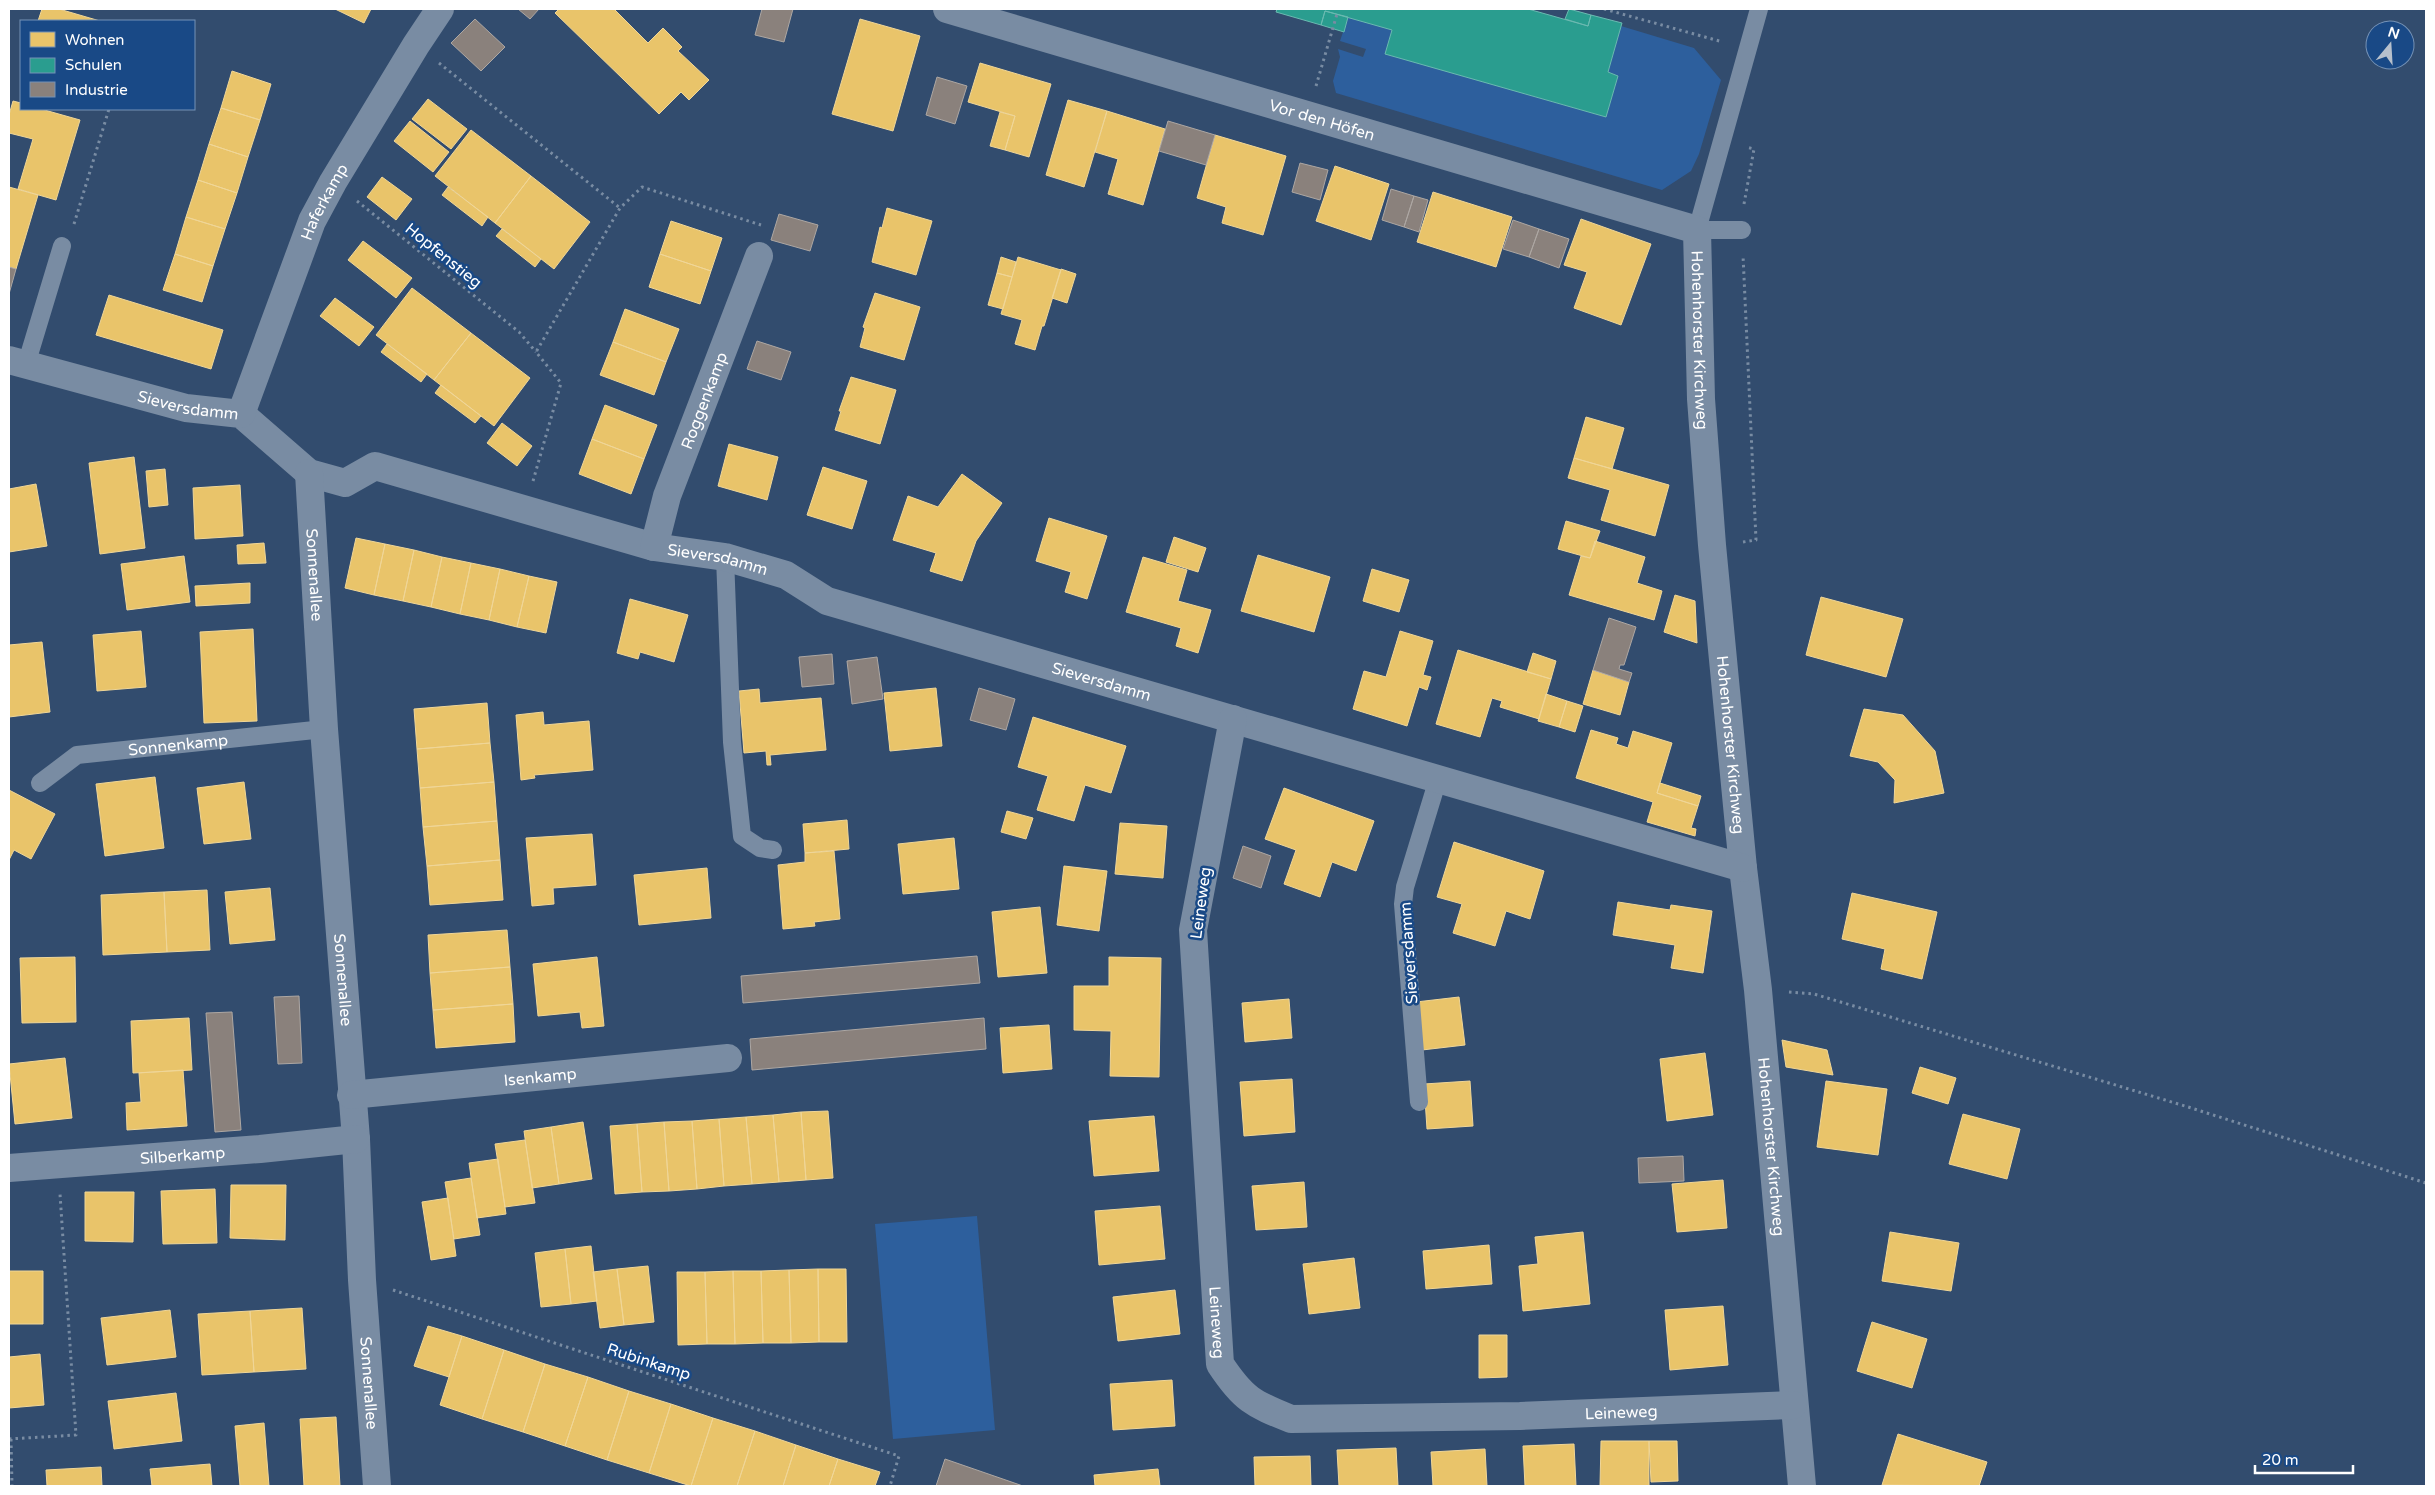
<svg xmlns="http://www.w3.org/2000/svg" width="2435" height="1495" font-family="'Varela Round',sans-serif">
	<style>
		.green { fill: #2d5f9d }
		.homes { fill: #e9c46a; stroke: #f0d697 }
		.schools { fill: #2a9d8f; stroke: #6abab1 }
		.industry { fill: #8a817c; stroke: #ada7a3 }
		.lines { fill: none; stroke-linecap: round; stroke-linejoin: round }
		.path { stroke: #798ca3; stroke-width: 3; stroke-dasharray: 2.5 4; stroke-linecap: butt }
		.lane { stroke: #798ca3; stroke-width: 18 }
		.street { stroke: #798ca3; stroke-width: 28 }
		.labels { text-anchor: middle; stroke-width: 5; stroke-linejoin: round; paint-order: stroke }
		.street-label { font-size: 16px; fill: #fff; stroke: #194986 }
	</style>
	<rect width="100%" height="100%" fill="#324c6e"/>
	<!-- green -->
	<path class="green" d="M1348 17 1392 30 1386 54 1606 117 1618 76 1608 72 1621 26 1694 48 1721 80 1699 154 1691 171 1662 190 1336 93 1333 81 1340 57 1338 49 1363 57 1366 49 1340 41Z
		M977 1216 995 1430 893 1439 875 1224Z"/>
	<!-- homes -->
	<path class="homes" d="M42 9H59L100 21H38Z
		M335 9H371L364 23Z
		M559 9H614L648 43 663 28 682 47 678 51 709 80 689 100 681 92 659 114 555 13Z
		M860 19 920 36 893 131 832 114Z
		M980 63 1051 84 1029 157 1005 150 1015 116 968 102Z
		M232 71 271 84 260 120 221 108Z
		M428 99 467 129 451 149 412 119Z
		M1068 100 1107 111 1084 187 1046 175Z
		M13 101 21 103V109H41L80 120 56 200 18 189 33 139 9 133V115Z
		M221 108 260 120 248 157 209 144Z
		M1107 111 1165 129 1143 205 1108 194 1118 159 1095 152Z
		M1000 112 1015 116 1005 150 990 146Z
		M410 121 449 152 433 172 394 141Z
		M471 130 531 176 495 223 435 176Z
		M1215 135 1286 156 1263 235 1222 223 1226 207 1197 198Z
		M209 144 248 157 237 193 198 180Z
		M1335 166 1389 184 1371 240 1316 221Z
		M531 176 590 222 554 269 495 223Z
		M382 177 412 199 396 220 367 197Z
		M198 180 237 193 225 229 186 217Z
		M9 187 38 195 16 269 9 267Z
		M448 187 488 217 482 226 442 195Z
		M1433 192 1512 217 1496 267 1417 242Z
		M887 208 932 221 916 275 872 262 880 227 882 228Z
		M186 217 225 229 213 266 175 254Z
		M1581 219 1651 244 1621 325 1574 308 1587 272 1564 265Z
		M671 221 722 238 711 271 660 254Z
		M502 229 541 259 535 267 496 236Z
		M363 241 412 278 396 298 348 260Z
		M175 254 213 266 202 302 163 290Z
		M660 254 711 271 700 304 649 287Z
		M1001 257 1016 262 1012 277 997 273Z
		M1018 257 1061 270 1044 326H1042L1035 350 1015 344 1022 320 1001 314Z
		M1061 269 1076 274 1067 303 1052 298Z
		M997 273 1012 277 1003 309 988 305Z
		M412 288 471 333 434 380 376 335Z
		M875 293 920 307 904 360 860 347 865 328 863 327Z
		M109 295 223 330 211 369 96 335Z
		M335 298 374 327 359 346 320 316Z
		M625 309 679 329 666 362 613 342Z
		M471 333 530 378 494 426 434 380Z
		M613 342 666 362 654 395 600 375Z
		M387 344 427 374 421 382 381 352Z
		M851 377 896 390 880 444 835 430 841 411H839Z
		M441 385 481 416 475 423 435 393Z
		M605 405 657 425 644 459 592 439Z
		M1586 417 1624 428 1612 469 1574 458Z
		M502 423 532 446 517 466 487 443Z
		M592 439 644 459 631 494 579 474Z
		M729 444 778 457 767 500 718 486Z
		M134 457 145 548 100 554 89 463Z
		M1574 458 1669 485 1655 536 1601 520 1610 490 1568 478Z
		M823 467 867 481 852 529 807 515Z
		M165 469 168 505 149 507 146 471Z
		M962 474 1002 503 976 541 962 581 930 571 936 553 893 540 908 496 938 507Z
		M36 484 47 546 9 552V489Z
		M240 485 243 536 195 539 193 488Z
		M1049 518 1107 536 1087 599 1065 592 1071 572 1036 561Z
		M1566 521 1600 531 1590 558 1558 549Z
		M1174 537 1206 548 1198 572 1166 562Z
		M356 538 385 544 374 595 345 588Z
		M1595 541 1645 557 1637 583 1662 591 1654 620 1569 595 1581 556 1590 558Z
		M264 543 266 563 238 564 237 545Z
		M385 544 414 550 403 601 374 595Z
		M414 550 442 557 431 607 403 601Z
		M1258 555 1330 577 1314 632 1241 611Z
		M184 556 190 602 127 610 121 564Z
		M442 557 471 563 460 614 431 607Z
		M1143 557 1187 570 1178 601 1211 610 1198 653 1176 646 1181 628 1126 612Z
		M471 563 500 569 489 620 460 614Z
		M500 569 529 576 517 627 489 620Z
		M1372 569 1409 580 1399 612 1363 601Z
		M529 576 557 582 546 633 517 627Z
		M250 583V603L196 606 195 586Z
		M1675 595 1695 601 1697 643 1664 632Z
		M1821 597 1903 619 1886 677 1806 655Z
		M630 599 688 615 674 662 640 652 638 659 617 653Z
		M253 629 257 721 204 723 200 632Z
		M141 631 146 687 97 691 93 635Z
		M1400 631 1433 641 1423 675 1431 677 1427 690 1419 687 1407 726 1353 709 1364 671 1386 677Z
		M42 642 50 712 9 717V645Z
		M1458 650 1551 679 1539 719 1500 707 1502 701 1492 698 1480 737 1436 724Z
		M1533 653 1556 661 1551 679 1527 672Z
		M1593 670 1629 682 1620 715 1583 704Z
		M936 688 942 746 890 751 884 693Z
		M759 689 760 703 821 698 826 750 770 755 771 765H767L766 751 744 753 739 691Z
		M1546 694 1567 701 1559 727 1538 721Z
		M1567 701 1583 706 1575 732 1559 727Z
		M487 703 490 743 417 749 414 709Z
		M1864 709 1903 715 1935 751 1944 793 1894 803 1895 780 1878 762 1850 756Z
		M543 712 544 725 589 721 593 770 534 775 535 778 521 780 516 715Z
		M1033 717 1126 746 1111 793 1085 785 1074 821 1037 810 1048 776 1018 767Z
		M1591 730 1618 738 1616 744 1628 748 1633 731 1672 743 1657 793 1698 806 1691 828 1696 829 1695 836 1647 822 1653 802 1576 778Z
		M490 743 494 782 420 788 417 749Z
		M155 777 164 848 105 856 96 784Z
		M244 782 251 839 204 844 197 788Z
		M494 782 497 821 423 827 420 788Z
		M1660 783 1701 796 1698 806 1657 793Z
		M1284 788 1374 821 1356 871 1332 862 1320 897 1284 884 1296 850 1265 839Z
		M9 790 55 814 31 859 14 850 9 860Z
		M1007 811 1033 818 1026 839 1001 832Z
		M847 820 849 849 805 853 803 824Z
		M497 821 500 860 427 866 423 827Z
		M1120 823 1167 826 1163 878 1115 874Z
		M592 834 596 885 553 888 554 904 532 906 526 838Z
		M954 838 959 889 903 894 898 844Z
		M1454 842 1544 871 1530 919 1506 911 1495 946 1453 933 1462 904 1437 897Z
		M834 851 840 919 814 922 815 926 783 929 778 865 805 862V853Z
		M500 860 503 900 430 905 427 866Z
		M1064 866 1107 871 1099 931 1057 925Z
		M707 868 711 918 639 925 634 875Z
		M270 888 275 940 230 944 225 892Z
		M207 890 210 950 167 952 164 892Z
		M164 892 167 952 103 955 101 895Z
		M1852 893 1937 912 1922 979 1881 969 1885 949 1842 939Z
		M1618 902 1670 910 1671 905 1712 911 1703 973 1671 968 1675 945 1613 935Z
		M1040 907 1047 973 998 977 992 912Z
		M507 930 510 967 430 973 428 935Z
		M75 957 76 1022 22 1023 20 958Z
		M597 957 604 1026 582 1028 580 1012 538 1016 533 964Z
		M1109 957 1161 958 1159 1077 1110 1076 1111 1031 1074 1030V986H1109Z
		M510 967 513 1004 433 1010 430 973Z
		M1459 997 1465 1045 1422 1050 1416 1002Z
		M1289 999 1292 1038 1245 1042 1242 1003Z
		M513 1004 515 1042 436 1048 433 1010Z
		M189 1018 192 1070 133 1073 131 1021Z
		M1049 1025 1052 1069 1003 1073 1000 1028Z
		M1782 1040 1827 1050 1833 1075 1786 1067Z
		M1705 1053 1713 1115 1667 1121 1660 1059Z
		M65 1058 72 1118 15 1124 9 1064Z
		M1920 1067 1956 1078 1948 1104 1912 1093Z
		M183 1070 187 1126 127 1130 126 1103 141 1102 139 1073Z
		M1292 1079 1295 1132 1244 1136 1240 1082Z
		M1470 1081 1473 1126 1427 1129 1424 1084Z
		M1826 1081 1887 1089 1878 1155 1817 1147Z
		M828 1111 833 1178 806 1180 801 1112Z
		M801 1112 806 1180 779 1182 773 1115Z
		M1963 1114 2020 1129 2007 1179 1949 1164Z
		M773 1115 779 1182 752 1184 746 1117Z
		M1154 1116 1159 1171 1094 1176 1089 1121Z
		M746 1117 752 1184 724 1186 719 1119Z
		M719 1119 724 1186 697 1189 692 1121Z
		M692 1121 697 1189 669 1191 664 1122Z
		M583 1122 592 1179 559 1184 551 1127Z
		M664 1122 669 1191 642 1192 637 1124Z
		M637 1124 642 1192 615 1194 610 1126Z
		M551 1127 559 1184 532 1188 524 1131Z
		M525 1140 535 1203 505 1207 495 1144Z
		M498 1159 506 1214 477 1218 469 1163Z
		M471 1178 480 1235 454 1239 445 1182Z
		M1723 1180 1727 1228 1677 1232 1672 1184Z
		M1304 1182 1307 1227 1256 1230 1252 1186Z
		M231 1185H286L285 1240 230 1238Z
		M215 1189 217 1243 163 1244 161 1191Z
		M85 1192H134L133 1242 85 1241Z
		M448 1198 456 1256 431 1260 422 1202Z
		M1160 1206 1165 1259 1099 1265 1095 1211Z
		M1583 1232 1590 1304 1523 1311 1519 1266 1538 1264 1535 1237Z
		M1890 1232 1959 1243 1951 1291 1882 1281Z
		M1489 1245 1492 1284 1426 1289 1423 1251Z
		M591 1246 597 1301 571 1304 565 1249Z
		M565 1249 571 1304 541 1307 535 1253Z
		M1354 1258 1360 1308 1309 1314 1303 1264Z
		M648 1266 654 1322 624 1325 617 1269Z
		M617 1269 624 1325 600 1328 593 1272Z
		M818 1269H846L847 1342H819Z
		M818 1269 819 1342 791 1343 789 1270Z
		M789 1270 791 1343H763L761 1271Z
		M9 1271H43V1324H9Z
		M733 1271H761L763 1343 735 1344Z
		M733 1271 735 1344H707L705 1272Z
		M677 1272H705L707 1344 678 1345Z
		M1175 1290 1180 1334 1118 1341 1113 1297Z
		M1723 1306 1728 1365 1670 1370 1665 1310Z
		M302 1308 306 1369 254 1372 250 1311Z
		M170 1310 176 1357 107 1365 101 1318Z
		M250 1311 254 1372 202 1375 198 1314Z
		M1872 1322 1927 1339 1912 1388 1857 1371Z
		M428 1326 462 1336 449 1377 414 1366Z
		M1479 1335H1507V1377L1479 1378Z
		M462 1336 504 1350 482 1419 440 1405Z
		M504 1350 545 1364 523 1432 482 1419Z
		M40 1354 44 1405 9 1408V1357Z
		M545 1364 588 1377 565 1446 523 1432Z
		M588 1377 629 1391 607 1460 565 1446Z
		M1172 1380 1175 1426 1113 1430 1110 1384Z
		M629 1391 671 1404 649 1473 607 1460Z
		M176 1393 182 1441 114 1449 108 1401Z
		M671 1404 713 1418 691 1486 649 1473Z
		M336 1417 340 1486H304L300 1419Z
		M713 1418 755 1431 737 1486H691Z
		M264 1423 269 1486H240L235 1426Z
		M755 1431 796 1445 783 1486H737Z
		M1898 1434 1987 1462 1979 1486 1882 1485Z
		M1601 1441H1649V1486H1600Z
		M1649 1441H1677L1678 1481 1651 1482Z
		M1574 1444 1576 1486H1525L1523 1446Z
		M796 1445 838 1459 829 1486H783Z
		M1396 1448 1398 1486H1339L1337 1450Z
		M1485 1449 1487 1486H1433L1431 1452Z
		M1310 1456 1311 1486H1255L1254 1457Z
		M838 1459 880 1472 875 1486H829Z
		M210 1464 212 1486H152L150 1469Z
		M101 1467 102 1486H47L46 1470Z
		M1158 1469 1160 1486H1095L1094 1475Z"/>
	<!-- schools -->
	<path class="schools" d="M1277 9H1528L1588 26 1591 15 1622 23 1608 72 1618 76 1606 117 1385 54 1392 30 1325 11 1321 25 1276 12Z
		M1569 9 1591 15 1588 26 1565 19Z
		M1325 11 1348 17 1344 32 1321 25Z"/>
	<!-- industry -->
	<path class="industry" d="M518 9H539L530 19Z
		M762 9H793L784 42 755 35Z
		M475 19 505 47 481 71 451 43Z
		M937 77 967 86 955 124 926 115Z
		M1168 121 1215 135 1206 165 1159 151Z
		M1300 163 1328 170 1320 200 1292 192Z
		M1391 189 1414 196 1404 227 1382 220Z
		M1414 196 1428 200 1419 232 1404 227Z
		M779 214 818 225 810 251 771 240Z
		M1513 220 1539 229 1529 257 1503 249Z
		M1539 229 1569 239 1559 268 1529 257Z
		M9 267 16 269 9 294Z
		M757 341 791 352 781 380 747 369Z
		M1609 618 1636 627 1624 665H1620L1619 669 1632 673 1629 682 1593 670Z
		M832 654 834 684 802 687 799 657Z
		M877 657 883 699 852 704 847 661Z
		M979 688 1015 699 1006 730 970 720Z
		M1243 846 1271 856 1261 888 1233 878Z
		M977 956 980 983 743 1003 741 976Z
		M299 996 302 1063 278 1064 274 997Z
		M232 1012 241 1130 215 1132 206 1013Z
		M984 1018 986 1049 752 1070 750 1039Z
		M1683 1156 1684 1181 1639 1183 1638 1158Z
		M945 1459 1023 1486H936Z"/>
	<g class="lines">
		<!-- path -->
		<path class="path" d="M1604 9 1723 42
			M439 63 620 208
			M1316 86 1337 14
			M357 201 519 332 536 352
			M1744 204 1754 149 1746 147
			M74 224 109 109
			M533 481 561 383 536 352 620 208 642 187 761 225
			M1743 542 1756 540 1743 255
			M1789 992 1814 994 2185 1106 2426 1183
			M393 1290 899 1456 890 1486
			M9 1439 76 1435 60 1194
			M11 1439 12 1486"/>
		<!-- lane -->
		<g class="lane">
			<path d="M1742 230H1697L1759 9"/>
			<path d="M26 365 62 246"/>
			<path d="M725 557 732 742 742 836 760 848 773 850"/>
			<path id="s1" d="M40 783 77 755 324 729"/>
			<path d="M1419 1102 1403 904 1405 887 1438 779"/>
		</g>
		<!-- street -->
		<g class="street">
			<path id="s2" d="M947 9 1697 230 1701 399 1712 545 1743 868 1758 990 1802 1486"/>
			<path id="s3" d="M9 360 186 408 241 414 309 473 345 483 375 466 654 547 725 557 786 575 827 601 1743 868"/>
			<path id="s4" d="M241 414 312 221 333 182 416 45 440 9"/>
			<path id="s5" d="M309 473 324 729 356 1139 362 1280 377 1486"/>
			<path id="s6" d="M654 547 667 496 759 256"/>
			<path id="s7" d="M1233 719 1193 930 1220 1364C1243 1399 1253 1404 1291 1419L1520 1416 1793 1405"/>
			<path id="s8" d="M351 1095 728 1058"/>
			<path id="s9" d="M9 1168 260 1149 356 1139"/>
		</g>
	</g>
	<g class="labels">
		<!-- street labels -->
		<g class="street-label">
			<text dy="6" stroke="none"><textPath href="#s2" startOffset="391">Vor den Höfen</textPath></text>
			<text dy="6" stroke="none"><textPath href="#s4" startOffset="228">Haferkamp</textPath></text>
			<text transform="translate(444 255) rotate(39)" y="6">Hopfenstieg</text>
			<text dy="6" stroke="none"><textPath href="#s2" startOffset="892">Hohenhorster Kirchweg</textPath></text>
			<text dy="6" stroke="none"><textPath href="#s6" startOffset="155">Roggenkamp</textPath></text>
			<text dy="6" stroke="none"><textPath href="#s3" startOffset="185">Sieversdamm</textPath></text>
			<text dy="6" stroke="none"><textPath href="#s3" startOffset="756">Sieversdamm</textPath></text>
			<text dy="6" stroke="none"><textPath href="#s5" startOffset="102">Sonnenallee</textPath></text>
			<text dy="6" stroke="none"><textPath href="#s3" startOffset="1161">Sieversdamm</textPath></text>
			<text dy="6" stroke="none"><textPath href="#s2" startOffset="1298">Hohenhorster Kirchweg</textPath></text>
			<text dy="6" stroke="none"><textPath href="#s1" startOffset="148">Sonnenkamp</textPath></text>
			<text transform="translate(1200 903) rotate(-82)" y="6">Leineweg</text>
			<text transform="translate(1408 953) rotate(-94)" y="6">Sieversdamm</text>
			<text dy="6" stroke="none"><textPath href="#s5" startOffset="508">Sonnenallee</textPath></text>
			<text dy="6" stroke="none"><textPath href="#s8" startOffset="190">Isenkamp</textPath></text>
			<text dy="6" stroke="none"><textPath href="#s2" startOffset="1702">Hohenhorster Kirchweg</textPath></text>
			<text dy="6" stroke="none"><textPath href="#s9" startOffset="174">Silberkamp</textPath></text>
			<text dy="6" stroke="none"><textPath href="#s7" startOffset="608">Leineweg</textPath></text>
			<text transform="translate(649 1361) rotate(18)" y="6">Rubinkamp</text>
			<text dy="6" stroke="none"><textPath href="#s5" startOffset="912">Sonnenallee</textPath></text>
			<text dy="6" stroke="none"><textPath href="#s7" startOffset="1072">Leineweg</textPath></text>
		</g>
	</g>
	<!-- border -->
	<rect width="2435" height="1495" fill="none" stroke="#ffffff" stroke-width="20"/>
	<!-- legend -->
	<rect x="20" y="20" width="175" height="90" fill="#194986" stroke="#7592b6"/>
	<rect x="30" y="32" width="25" height="15" fill="#e9c46a" stroke="#7592b6"/>
	<text x="65" y="45" font-size="15" fill="#ffffff">Wohnen</text>
	<rect x="30" y="58" width="25" height="15" fill="#2a9d8f" stroke="#7592b6"/>
	<text x="65" y="70" font-size="15" fill="#ffffff">Schulen</text>
	<rect x="30" y="82" width="25" height="15" fill="#8a817c" stroke="#7592b6"/>
	<text x="65" y="95" font-size="15" fill="#ffffff">Industrie</text>
	<!-- north arrow -->
	<g transform="translate(2390 45) rotate(18)"><circle r="24" fill="#194986" stroke="#7592b6"/>
	<path d="M0-4L9 19L0 12L-9 19Z" fill="#b7c0cc"/>
	<text y="-8" font-size="14" font-weight="bold" text-anchor="middle" fill="#ffffff">N</text>
	</g>
	<!-- scale -->
	<path d="M2255 1465v8h98v-8" fill="none" stroke="#ffffff" stroke-width="2.5"/>
	<text x="2262" y="1465" font-size="15" fill="#ffffff" stroke="#194986" stroke-width="4" paint-order="stroke">20 m</text>
</svg>
